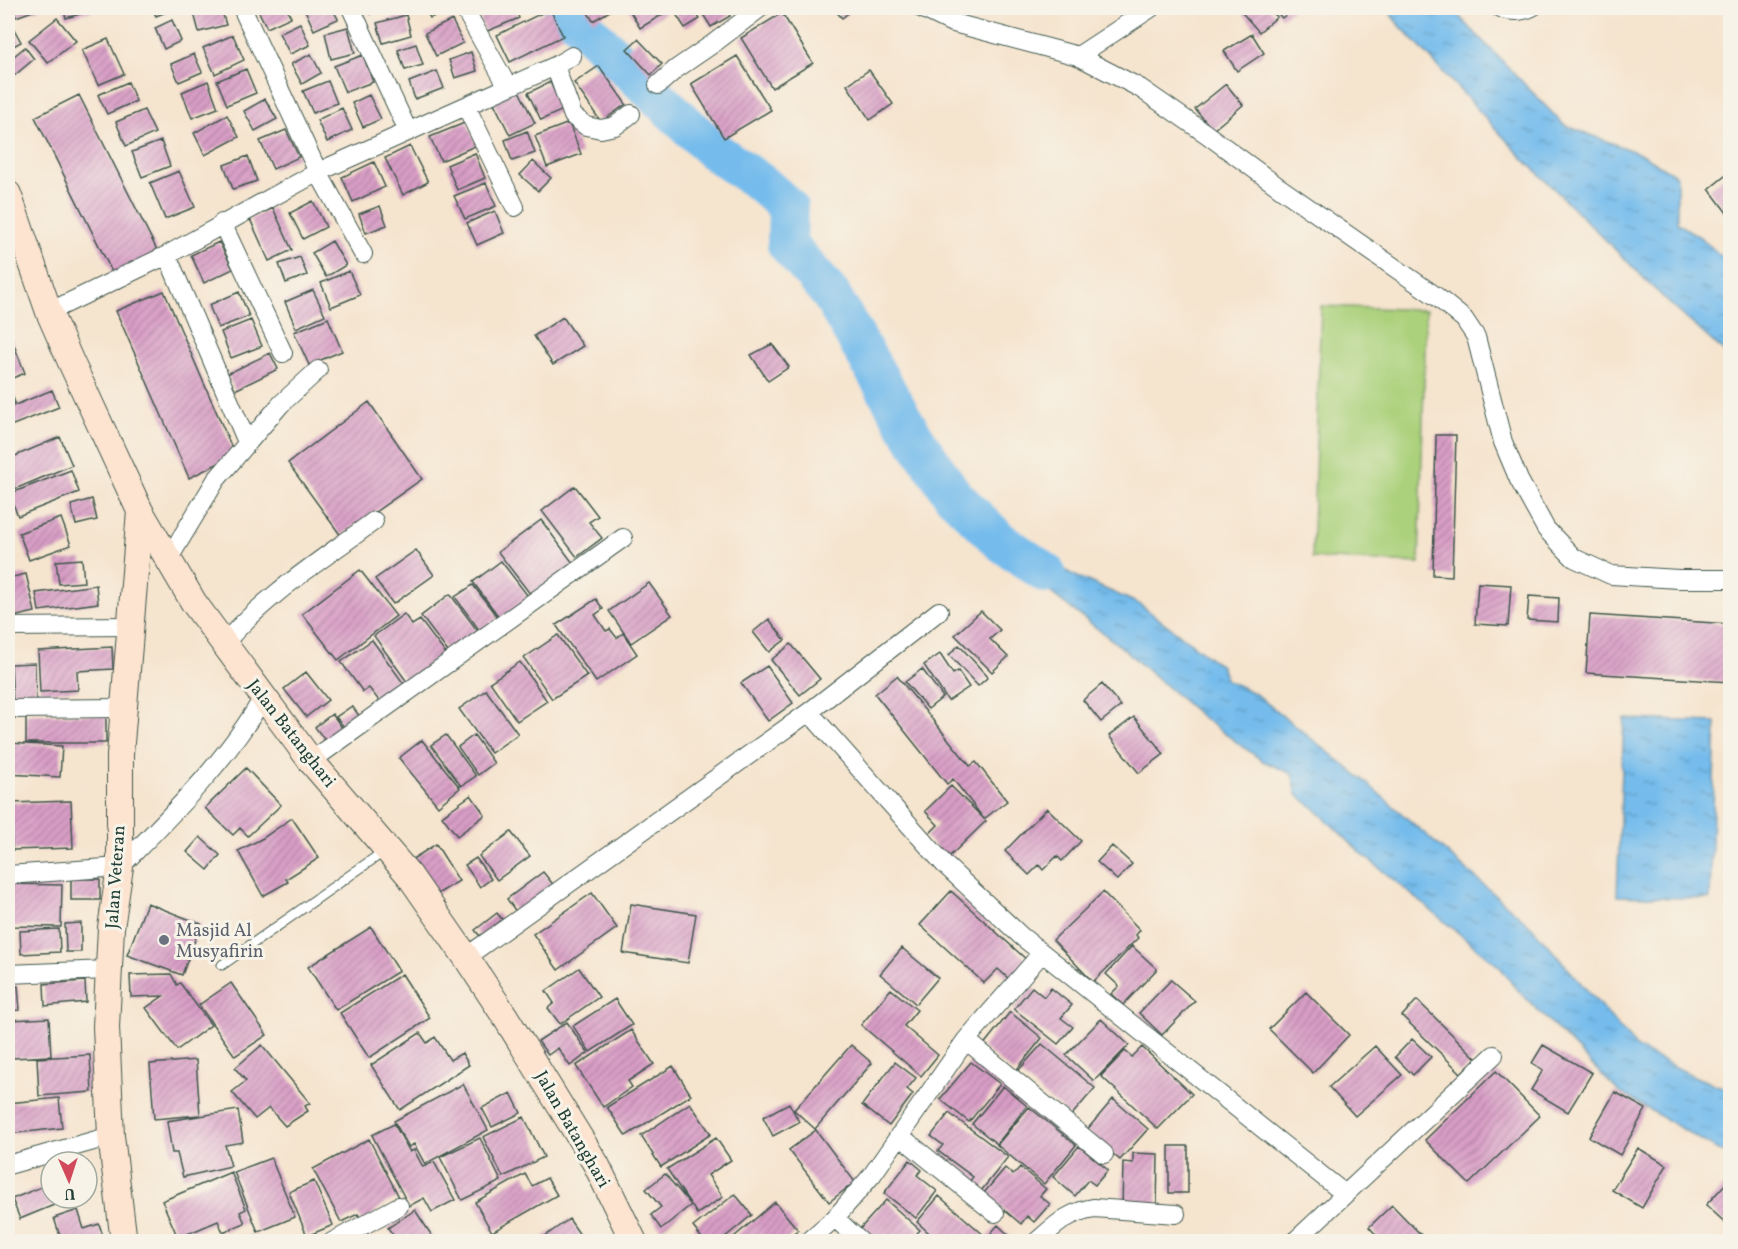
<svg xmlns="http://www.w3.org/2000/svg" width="1738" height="1249" font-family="Vollkorn,serif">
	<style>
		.grass { fill: #abd17c; stroke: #658758; stroke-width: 1.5 }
		.water { fill: url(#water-ripples); stroke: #4a7c90; stroke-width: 1.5 }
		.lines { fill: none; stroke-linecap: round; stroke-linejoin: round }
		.river { stroke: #74bcec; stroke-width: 40 }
		.building { fill: url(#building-hatch) }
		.lane-casing { stroke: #3f564b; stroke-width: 11 }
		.street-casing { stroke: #3f564b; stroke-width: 20 }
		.secondary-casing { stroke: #3f564b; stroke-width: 28 }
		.lane { stroke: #fff; stroke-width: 9 }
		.street { stroke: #fff; stroke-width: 18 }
		.secondary { stroke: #fde4d0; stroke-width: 26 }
		.worship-dot { fill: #6b7280; stroke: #f7f3e8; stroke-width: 2 }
		.labels { text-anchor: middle; stroke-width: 6; stroke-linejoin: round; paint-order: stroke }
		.street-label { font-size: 18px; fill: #1f3d34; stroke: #f7f3e8 }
		.worship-label { font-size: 18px; fill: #5b616d; stroke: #f7f3e8; text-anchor: start }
	</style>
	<defs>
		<pattern id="water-ripples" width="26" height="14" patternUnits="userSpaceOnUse" patternTransform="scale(1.5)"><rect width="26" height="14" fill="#74bcec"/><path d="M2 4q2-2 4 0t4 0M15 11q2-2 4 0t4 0" fill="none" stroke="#5f9ac0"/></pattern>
		<pattern id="building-hatch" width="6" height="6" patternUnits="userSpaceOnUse" patternTransform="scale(1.5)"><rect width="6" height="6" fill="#d99ec6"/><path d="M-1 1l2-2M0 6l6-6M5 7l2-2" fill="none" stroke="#af82a2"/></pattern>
	</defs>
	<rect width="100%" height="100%" fill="#f7f3e8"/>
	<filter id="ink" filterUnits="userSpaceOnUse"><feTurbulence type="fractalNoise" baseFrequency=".0167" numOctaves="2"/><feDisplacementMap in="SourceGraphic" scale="12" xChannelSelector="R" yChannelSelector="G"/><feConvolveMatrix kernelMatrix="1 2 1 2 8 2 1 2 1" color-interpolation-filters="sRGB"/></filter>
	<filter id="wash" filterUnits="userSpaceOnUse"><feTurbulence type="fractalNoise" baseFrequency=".008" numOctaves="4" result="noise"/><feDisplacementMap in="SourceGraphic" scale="24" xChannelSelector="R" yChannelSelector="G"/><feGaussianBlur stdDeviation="1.35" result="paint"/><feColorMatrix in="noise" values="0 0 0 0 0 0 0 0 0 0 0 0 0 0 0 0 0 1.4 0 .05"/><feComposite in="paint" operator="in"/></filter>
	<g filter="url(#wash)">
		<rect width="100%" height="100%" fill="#f5e4ce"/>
		<!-- grass -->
		<path class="grass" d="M1321 306 1426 310 1419 563 1312 558Z"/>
		<!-- water -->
		<path class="water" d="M1387 8H1451L1564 125 1643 155 1677 176V223L1700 237 1730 264V357L1669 303 1522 157 1394 19Z
			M1021 537 1041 555 1071 574 1139 604 1221 666 1226 680 1254 693 1362 779 1532 927 1638 1049 1698 1078 1730 1090V1157L1619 1092 1513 985 1501 968 1361 853 1313 807 1297 795 1292 774 1263 761 1202 717 1121 647 1002 555 1000 541Z
			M1624 719 1716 722 1710 899 1617 896Z"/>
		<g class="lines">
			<!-- river -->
			<path class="river" d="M564 8 713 150 761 183 788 207 787 244 831 295 908 428 953 495 1000 541 1046 573"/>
		</g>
		<g id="blocks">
			<!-- building -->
			<path class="building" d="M12 8H41L16 17Z
				M63 8H101L66 18Z
				M152 8H176L156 16Z
				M213 8H221L226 25 199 32 194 13Z
				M257 8H286L291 17 267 28Z
				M311 8H332L338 19 314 30 305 10Z
				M368 8H386L370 14Z
				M425 8H450L451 9 430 18Z
				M476 8H515L519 18 485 32Z
				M585 8H615L593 21Z
				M628 8H668L670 10 640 28Z
				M672 8H693L700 19 685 28Z
				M699 8H725L730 16 711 27Z
				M833 8H855L842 18Z
				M1238 8H1269L1277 17 1259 32Z
				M1273 8H1295L1282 18Z
				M550 9 563 36 510 62 497 35Z
				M782 13 813 63 772 88 741 38Z
				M406 15 411 35 383 43 377 23Z
				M8 18 21 42 8 49Z
				M57 18 76 41 48 63 29 40Z
				M172 20 181 41 164 49 155 28Z
				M452 20 463 43 436 56 425 33Z
				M300 23 310 45 290 54 279 33Z
				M348 27 355 53 331 59 325 33Z
				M1252 34 1264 53 1237 71 1224 51Z
				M233 35 244 60 215 74 203 48Z
				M108 39 124 74 98 85 82 50Z
				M638 39 662 64 651 75 627 49Z
				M416 44 423 65 405 70 398 50Z
				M25 47 34 59 8 81V61Z
				M471 52 477 71 455 78 449 60Z
				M194 54 202 72 179 82 171 64Z
				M311 54 321 73 302 84 291 64Z
				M363 55 373 82 345 92 334 66Z
				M737 56 771 110 724 138 691 84Z
				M599 66 626 104 601 122 574 83Z
				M246 69 256 93 227 105 217 81Z
				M869 70 893 104 870 120 847 85Z
				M437 71 444 88 415 99 409 82Z
				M208 81 218 108 192 118 182 92Z
				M328 81 337 103 313 113 303 91Z
				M128 82 136 101 107 114 98 95Z
				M550 82 563 110 541 120 528 93Z
				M1226 84 1243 105 1213 130 1195 109Z
				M518 89 535 123 510 135 493 101Z
				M79 95 159 254 114 276 35 117Z
				M369 95 381 119 363 127 352 103Z
				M265 99 277 119 255 131 244 111Z
				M342 108 352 130 327 142 317 120Z
				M144 110 155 133 126 146 116 122Z
				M227 115 239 137 205 155 194 133Z
				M467 122 477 145 441 161 430 137Z
				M569 123 581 154 547 167 535 136Z
				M286 130 299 157 273 169 260 141Z
				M527 131 535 153 512 161 505 140Z
				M161 141 170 166 142 177 132 152Z
				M410 146 428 182 403 195 385 158Z
				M475 153 485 178 457 190 447 165Z
				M248 156 257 181 233 189 224 165Z
				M533 161 551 178 538 191 520 175Z
				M374 162 385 187 353 202 342 177Z
				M179 171 195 207 165 219 150 183Z
				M1730 172V217L1709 189Z
				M486 183 496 206 465 219 454 196Z
				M313 201 326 227 303 239 290 213Z
				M380 206 387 225 366 233 359 214Z
				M273 208 292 250 269 261 250 219Z
				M495 211 504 233 477 245 467 223Z
				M332 241 346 265 326 277 312 253Z
				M219 242 233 269 204 283 191 255Z
				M300 257 307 275 286 283 279 264Z
				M349 271 360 295 331 307 321 283Z
				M313 290 325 315 296 328 285 302Z
				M164 291 235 455 189 478 116 311Z
				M239 292 249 316 218 328 209 305Z
				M563 317 583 346 553 365 534 336Z
				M328 318 342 351 309 365 294 332Z
				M251 320 262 346 231 358 221 332Z
				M8 330 25 373 8 380Z
				M772 344 789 367 768 381 751 355Z
				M270 353 278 369 235 390 227 374Z
				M8 384 15 403 8 407Z
				M52 390 59 407 8 427V408Z
				M369 402 422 479 341 536 288 463Z
				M1436 435H1456L1452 576 1433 575Z
				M60 437 72 465 15 489 8 471V459Z
				M71 470 79 492 18 516 9 494Z
				M575 486 598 516 589 522 602 538 577 557 542 511Z
				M92 499 97 520 76 525 71 505Z
				M61 518 71 545 29 560 19 533Z
				M541 520 576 567 534 599 498 552Z
				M416 550 434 575 393 604 375 579Z
				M82 559 84 582 59 584 56 561Z
				M501 561 531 600 502 621 473 582Z
				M360 570 396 616 338 660 302 614Z
				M26 574 35 612 8 618V578Z
				M649 583 672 615 631 643 609 611Z
				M1478 583 1511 585 1508 626 1475 624Z
				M96 585 98 603 39 611 36 593Z
				M473 585 498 618 480 631 455 597Z
				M450 594 480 634 451 656 421 616Z
				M1529 596 1559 598 1558 622 1527 620Z
				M596 599 603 609 595 615 606 631 610 629 617 638 623 633 637 654 596 682 556 625Z
				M981 611 1000 630 990 639 1008 657 992 672 955 635Z
				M404 614 412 625 420 620 449 658 410 686 374 636Z
				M1590 615 1730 624V682L1586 673Z
				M769 619 785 640 769 652 753 632Z
				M558 635 587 676 552 699 524 658Z
				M372 640 404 684 380 702 369 688 363 692 341 662Z
				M791 644 820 679 800 695 771 660Z
				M959 645 988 677 978 686 949 655Z
				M112 647 113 669 77 671 78 690 40 692 38 651Z
				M940 654 953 674 958 671 969 687 948 701 924 665Z
				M520 662 547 701 517 721 490 682Z
				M35 663 36 703 13 704 11 664Z
				M767 666 793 703 768 721 741 683Z
				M922 669 943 697 928 709 905 682Z
				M306 672 328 700 306 717 284 689Z
				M897 676 970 766 976 762 1007 801 984 819 953 779 947 784 875 694Z
				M1102 684 1121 706 1101 722 1083 700Z
				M486 690 518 734 491 753 459 709Z
				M352 706 363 721 348 732 336 717Z
				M26 714 106 715V743H26Z
				M332 714 346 733 329 746 315 727Z
				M1134 717 1164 754 1139 773 1109 736Z
				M446 735 476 776 461 786 431 745Z
				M474 735 494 763 478 775 458 747Z
				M422 740 460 788 438 806 399 758Z
				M8 743 62 746 60 777 8 774Z
				M246 768 281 805 248 836 240 828 233 835 205 808Z
				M951 786 986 821 947 859 926 837 938 825 925 811Z
				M471 795 485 815 457 836 442 816Z
				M71 801 73 848 12 850 10 803Z
				M1047 808 1081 841 1062 861 1057 856 1043 870 1039 865 1029 875 1005 851Z
				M292 818 319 858 286 879 288 882 263 896 238 851 263 838Z
				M511 832 530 856 497 880 479 856Z
				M200 837 220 855 208 870 187 852Z
				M436 844 459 881 434 896 411 860Z
				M1112 846 1132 864 1117 880 1097 862Z
				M476 858 491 879 480 887 465 865Z
				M543 872 556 888 519 916 507 899Z
				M71 879H100V900H71Z
				M8 884 62 885 61 927 8 926Z
				M951 891 1028 961 1010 980 998 969 984 983 920 925Z
				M1103 892 1140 930 1136 935 1138 938 1093 982 1053 940Z
				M592 893 617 928 558 970 533 934Z
				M147 903 201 924 182 975 127 955Z
				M631 904 696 914 688 963 623 953Z
				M497 913 505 923 484 941 475 930Z
				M81 923V952H66L65 924Z
				M371 927 399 971 336 1010 308 967Z
				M59 929 60 952 21 954 20 931Z
				M1132 946 1157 969 1123 1005 1111 994 1119 986 1106 974Z
				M902 948 938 978 916 1004 880 974Z
				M579 968 599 997 560 1024 548 1008 554 1003 546 991Z
				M171 974 177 985 180 983 211 1025 177 1050 146 1008 163 996 131 997 130 975Z
				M402 974 430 1018 369 1058 340 1013Z
				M1171 980 1195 1001 1162 1035 1139 1013Z
				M85 981 86 1002 45 1006 44 984Z
				M231 983 267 1035 235 1056 199 1005Z
				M18 986 20 1010 8 1011V987Z
				M1032 987 1044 997 1051 988 1072 1005 1061 1018 1073 1027 1058 1044 1014 1009Z
				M891 989 917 1010 904 1026 938 1055 921 1076 861 1025Z
				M1306 992 1349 1035 1313 1073 1269 1029Z
				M615 999 632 1025 590 1052 573 1026Z
				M1417 1000 1476 1058 1461 1073 1402 1016Z
				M1010 1012 1042 1038 1014 1073 982 1047Z
				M49 1018 51 1056 13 1058 11 1020Z
				M1101 1019 1129 1045 1094 1081 1066 1055Z
				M567 1022 588 1053 570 1066 558 1048 548 1055 538 1041Z
				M631 1030 654 1064 628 1081 632 1087 603 1107 576 1066Z
				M420 1033 427 1043 435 1037 450 1060 462 1053 469 1065 400 1110 371 1065Z
				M1412 1039 1431 1057 1413 1075 1395 1057Z
				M1042 1044 1095 1088 1070 1117 1017 1072Z
				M262 1045 310 1103 305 1106 308 1111 285 1126 269 1108 255 1119 232 1092 246 1081 235 1068Z
				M851 1045 872 1063 815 1129 794 1110Z
				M1543 1045 1592 1073 1568 1112 1531 1090 1543 1070 1532 1063Z
				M1375 1046 1402 1075 1355 1116 1329 1087Z
				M1142 1047 1192 1094 1158 1129 1101 1076 1125 1051 1132 1057Z
				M90 1055 92 1092 39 1096 37 1058Z
				M196 1060 200 1115 154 1119 150 1064Z
				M895 1062 916 1078 907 1089 913 1094 889 1126 862 1105Z
				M971 1062 1000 1084 969 1122 940 1099Z
				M673 1066 691 1095 626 1136 607 1107Z
				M1496 1071 1540 1116 1469 1184 1425 1140Z
				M463 1084 488 1130 425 1164 414 1144 409 1147 394 1121Z
				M1003 1086 1027 1106 997 1144 972 1124Z
				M1615 1092 1646 1109 1620 1155 1589 1137Z
				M511 1093 521 1113 492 1127 482 1108Z
				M59 1098 62 1128 8 1134V1103Z
				M1113 1099 1148 1129 1120 1160 1086 1131Z
				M690 1103 711 1134 661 1167 641 1136Z
				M789 1103 799 1122 773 1136 763 1117Z
				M1029 1107 1076 1145 1044 1184 997 1145Z
				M238 1110 243 1142 225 1145 231 1166 183 1177 177 1153H172L167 1121Z
				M949 1113 1008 1157 981 1191 969 1182 973 1177 938 1151 943 1145 931 1136Z
				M524 1117 544 1157 503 1177 483 1137Z
				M394 1124 410 1152 414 1150 423 1167 434 1162 455 1200 432 1212 424 1198 409 1206 372 1135Z
				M816 1130 855 1182 829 1202 789 1150Z
				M480 1138 501 1181 462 1200 440 1157Z
				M716 1138 731 1160 708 1175 723 1197 697 1214 667 1169Z
				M369 1139 399 1197 384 1204 363 1223 358 1214 341 1222 313 1169Z
				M1079 1146 1108 1170 1095 1185 1088 1180 1075 1196 1053 1177Z
				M1169 1146H1188V1193H1169Z
				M1638 1148 1667 1165 1642 1208 1612 1190Z
				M1133 1153 1158 1154 1157 1210 1122 1209 1123 1162 1133 1163Z
				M271 1158 295 1217 258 1232 234 1172Z
				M910 1160 922 1170 917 1175 937 1191 916 1218 884 1193Z
				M1020 1167 1046 1189 1040 1196 1050 1204 1034 1222 1027 1216 1021 1224 984 1193 1005 1168 1013 1175Z
				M231 1172 246 1209 240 1212 245 1223 223 1232 218 1221 178 1238 162 1201Z
				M525 1174 532 1186 547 1178 557 1195 492 1232 475 1202Z
				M665 1174 691 1205 661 1229 651 1215 661 1207 646 1189Z
				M314 1181 333 1225 307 1236 289 1192Z
				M1728 1181 1730 1183V1227L1706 1205Z
				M46 1185 54 1205 20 1219 12 1199Z
				M735 1194 752 1215 719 1242H705L693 1227Z
				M939 1196 985 1236 980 1242H939L917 1222Z
				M886 1200 920 1230 909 1242H869L858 1231Z
				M775 1202 798 1230 784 1242H728Z
				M1392 1205 1426 1240 1425 1242H1383L1369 1227Z
				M78 1210 84 1229 99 1224 105 1242H62L54 1218Z
				M415 1210 436 1242H398L388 1228Z
				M569 1219 585 1242H537Z
				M998 1225 1016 1242H983Z
				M367 1234 372 1242H354Z
				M256 1235 259 1242H240V1241Z"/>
		</g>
	</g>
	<g filter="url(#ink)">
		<use href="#blocks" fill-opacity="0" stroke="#3f564b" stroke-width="1.5"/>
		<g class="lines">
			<!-- lane casing -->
			<g class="lane-casing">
				<path id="lane" d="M1491 8C1506 18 1525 18 1539 8
					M222 965 386 850"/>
			</g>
			<!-- street casing -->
			<g class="street-casing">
				<path id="street" d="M242 8 318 172 363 254
					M351 8 408 131
					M464 8 508 87
					M921 8 950 22 1078 56 1140 88 1205 133 1280 188 1437 297 1464 319 1476 337 1503 442 1519 480 1546 529 1574 558 1611 575 1679 579H1730
					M1078 56 1151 8
					M555 66 573 116 586 126 601 129 615 126 631 114
					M658 85 676 69 714 43 760 8
					M466 106 515 207
					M222 223 283 353
					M167 255 247 442
					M49 312 167 255 318 172 555 66 572 56
					M169 558 216 480 281 404 318 370
					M8 627 131 626
					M223 645C265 595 322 560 374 521
					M8 709 124 708
					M809 712 939 611
					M311 761 623 538
					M8 875 120 867C172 814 227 761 264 696
					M466 957 809 712 945 865 1021 936 1345 1194
					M8 974 108 970
					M966 1040 1104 1154
					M899 1135 995 1213
					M8 1165 111 1136
					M835 1218 861 1242
					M332 1242 399 1206
					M807 1242 835 1218 872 1175 966 1040 1042 953
					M1036 1242C1056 1225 1068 1212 1094 1208L1176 1214
					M1294 1242 1494 1055"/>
			</g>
			<!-- secondary casing -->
			<g class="secondary-casing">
				<path id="secondary" d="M8 194 49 312 70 360 140 511 194 603 311 761 409 875 466 957 506 1018 596 1164 634 1242
					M124 1242 111 1136 106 1027 111 928 120 867V755L140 511"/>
			</g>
			<!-- lane -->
			<use href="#lane" class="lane"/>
			<!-- street -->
			<use href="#street" class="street"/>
			<!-- secondary -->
			<use href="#secondary" class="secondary"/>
		</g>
	</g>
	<!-- markers -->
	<circle class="worship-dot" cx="164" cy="940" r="6"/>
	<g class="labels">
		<!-- street labels -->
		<g class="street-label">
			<text transform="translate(292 733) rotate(52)" y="6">Jalan Batanghari</text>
			<text transform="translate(115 877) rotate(-86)" y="6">Jalan Veteran</text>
			<text transform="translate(573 1129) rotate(60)" y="6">Jalan Batanghari</text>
		</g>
		<!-- worship labels -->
		<g class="worship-label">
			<text x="176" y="936">Masjid Al<tspan x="176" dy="21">Musyafirin</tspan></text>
		</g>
	</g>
	<!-- margin -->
	<rect width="1738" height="1249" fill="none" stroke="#f7f3e8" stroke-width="30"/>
	<!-- north arrow -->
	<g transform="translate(69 1180) rotate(177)"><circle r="28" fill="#f7f3e8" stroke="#a1aaa0" stroke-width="1.5"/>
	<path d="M0-4.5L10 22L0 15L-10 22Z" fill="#d1495b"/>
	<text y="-9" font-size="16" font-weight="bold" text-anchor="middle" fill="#1f3d34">U</text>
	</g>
</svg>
